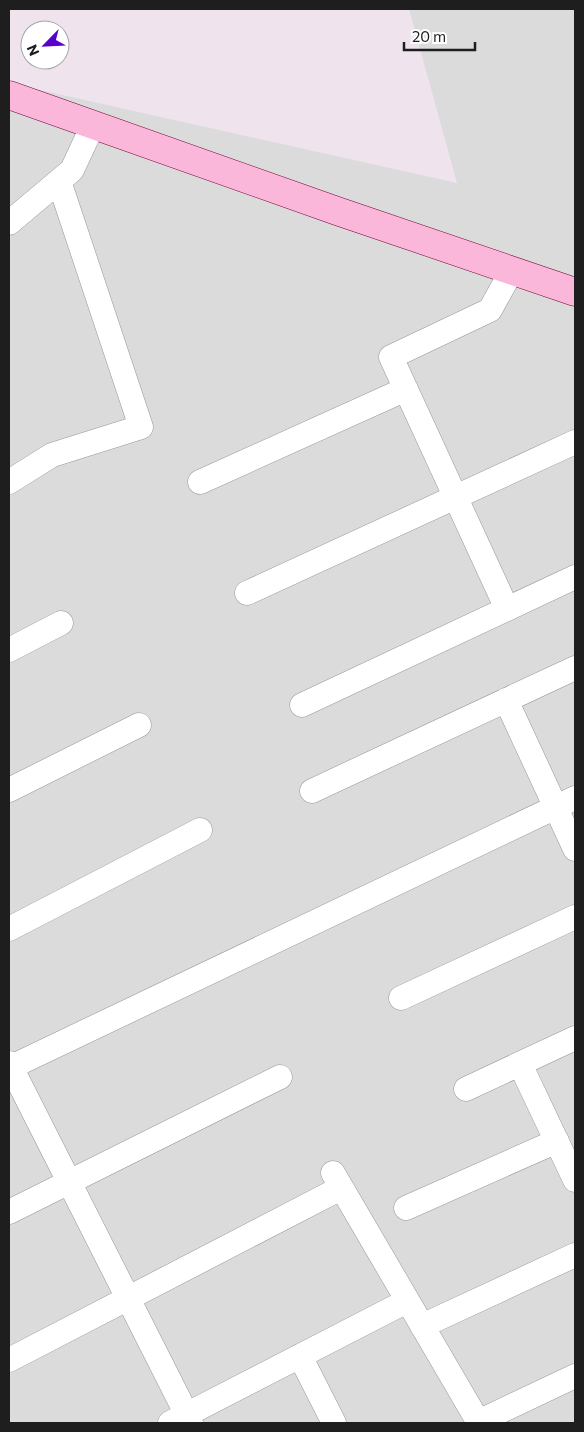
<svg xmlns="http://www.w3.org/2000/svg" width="584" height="1432" font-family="Commissioner,sans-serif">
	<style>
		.residential { fill: #dbdbdc }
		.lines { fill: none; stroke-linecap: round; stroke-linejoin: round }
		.street-casing { stroke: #989898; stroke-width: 25 }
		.secondary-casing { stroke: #770337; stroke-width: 29 }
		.street { stroke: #fff; stroke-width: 24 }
		.secondary { stroke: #fab7d9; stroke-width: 28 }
	</style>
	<rect width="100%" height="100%" fill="#efe4ee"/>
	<!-- residential -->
	<path class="residential" d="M409 9H575V1423H9V83L457 183Z"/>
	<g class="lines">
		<!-- street casing -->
		<g class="street-casing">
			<path id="street" d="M9 223 72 170 93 125
				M9 482 52 455 141 427 59 181
				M200 482 406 389
				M247 593 575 442
				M507 609 391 357 490 310 511 272
				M9 650 61 623
				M506 700 575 849
				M302 705 575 577
				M9 790 139 725
				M312 791 575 668
				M9 929 200 830
				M401 998 575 917
				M9 1063 191 1423
				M520 1064 575 1180
				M9 1068 575 798
				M466 1089 575 1038
				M333 1173 479 1423
				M406 1208 557 1141
				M9 1212 280 1077
				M422 1326 575 1255
				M300 1356 334 1423
				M9 1360 341 1188
				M478 1422 575 1376
				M170 1423 407 1301"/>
		</g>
		<!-- secondary casing -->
		<g class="secondary-casing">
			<path id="secondary" d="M9 95 337 211 575 292"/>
		</g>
		<!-- street -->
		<use href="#street" class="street"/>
		<!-- secondary -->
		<use href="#secondary" class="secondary"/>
	</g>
	<!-- border -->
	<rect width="584" height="1432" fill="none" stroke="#1e1e1e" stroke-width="20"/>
	<!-- north arrow -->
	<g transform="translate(45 45) rotate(246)"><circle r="24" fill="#ffffff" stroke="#a5a5a5"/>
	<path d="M0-4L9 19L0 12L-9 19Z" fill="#5a00cc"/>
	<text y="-8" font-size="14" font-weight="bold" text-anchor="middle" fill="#1e1e1e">N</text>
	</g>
	<!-- scale -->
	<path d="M404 42v8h71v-8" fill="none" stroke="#1e1e1e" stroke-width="2.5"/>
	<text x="412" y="42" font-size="15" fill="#1e1e1e" stroke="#ffffff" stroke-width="4" paint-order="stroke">20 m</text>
</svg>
